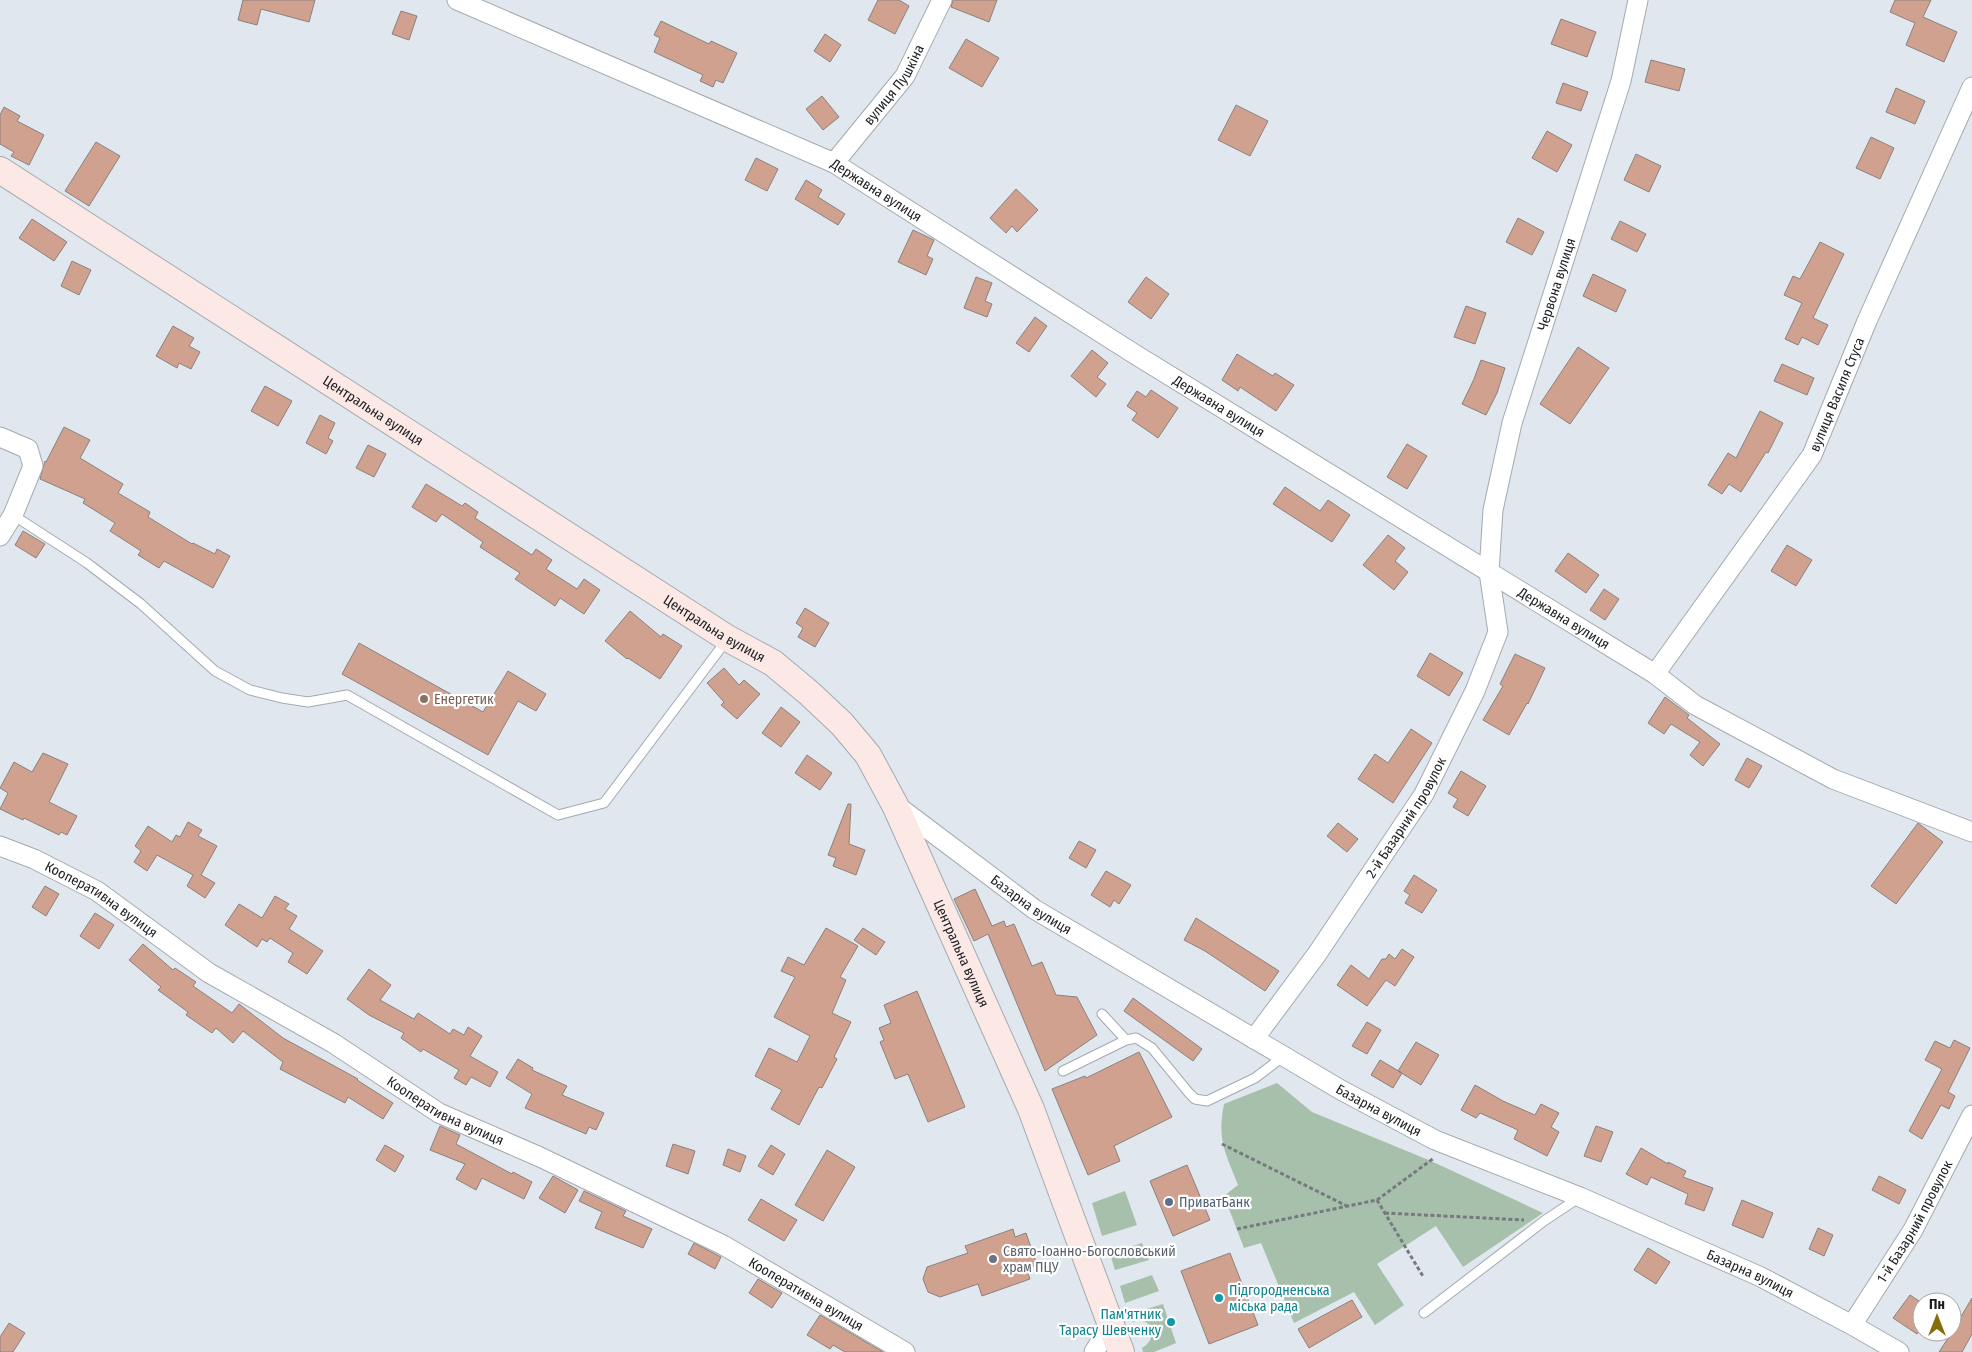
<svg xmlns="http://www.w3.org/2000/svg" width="1972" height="1352" font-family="'Fira Sans Condensed',sans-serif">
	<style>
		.green { fill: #a6c0ac }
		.building { fill: #d1a18f; stroke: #8a817e }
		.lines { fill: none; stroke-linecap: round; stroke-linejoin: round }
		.service-casing { stroke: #a3aab0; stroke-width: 11 }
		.minor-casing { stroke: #a3aab0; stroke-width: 21 }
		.secondary-casing { stroke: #a3aab0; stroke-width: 28 }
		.path { stroke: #767a7f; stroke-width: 3; stroke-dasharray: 4 2.5; stroke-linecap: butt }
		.service { stroke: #fff; stroke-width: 9 }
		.minor { stroke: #fff; stroke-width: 19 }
		.secondary { stroke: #fce9e5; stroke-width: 26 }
		.education-dot { fill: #8d6e63; stroke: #fff; stroke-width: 2 }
		.service-dot { fill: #5c6f8a; stroke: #fff; stroke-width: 2 }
		.worship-dot { fill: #6b7280; stroke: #fff; stroke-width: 2 }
		.culture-dot { fill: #0f9aa8; stroke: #fff; stroke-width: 2 }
		.labels { text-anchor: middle; stroke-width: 4.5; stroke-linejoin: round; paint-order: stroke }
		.street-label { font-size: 14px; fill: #1c1e21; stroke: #fff }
		.education-label { font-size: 14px; fill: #785e54; stroke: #fff; text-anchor: start }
		.service-label { font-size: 14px; fill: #4e5e75; stroke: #fff; text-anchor: start }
		.worship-label { font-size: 14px; fill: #5b616d; stroke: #fff; text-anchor: start }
		.culture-label { font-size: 14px; fill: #0d838f; stroke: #fff; text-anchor: start }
	</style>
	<rect width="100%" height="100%" fill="#e0e7ee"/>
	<!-- green -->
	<path class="green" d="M1277 1083 1312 1112 1431 1161 1543 1213 1463 1267 1436 1226 1377 1264 1404 1305 1375 1325 1354 1292 1294 1323 1261 1243 1244 1248 1224 1196 1238 1185C1225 1152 1217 1140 1224 1104Z
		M1125 1191 1137 1225 1102 1236 1092 1203Z
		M1142 1243 1144 1248 1136 1250 1137 1256 1147 1254 1149 1260 1115 1270 1110 1254Z
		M1152 1275 1159 1291 1125 1303 1120 1286Z
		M1163 1304 1176 1343 1154 1352H1143L1142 1348C1160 1337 1152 1315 1132 1322L1129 1314Z"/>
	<!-- building -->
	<path class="building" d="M243 0H315L309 22 261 9 257 25 238 20Z
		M878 0H899L909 6 895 34 868 20Z
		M953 0H997L989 22 951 7Z
		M1895 0H1931L1923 17 1957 32 1944 62 1906 45 1915 23 1890 12Z
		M401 11 417 16 409 40 392 34Z
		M1561 19 1596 32 1587 57 1551 44Z
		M661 21 709 44 711 41 737 53 723 83 716 80 713 87 700 81 703 75 654 52 660 38 654 35Z
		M825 34 841 45 830 62 814 51Z
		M966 39 999 58 982 87 949 68Z
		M1651 60 1685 69 1679 91 1645 82Z
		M1563 83 1588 92 1581 111 1556 103Z
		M1896 88 1925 101 1915 124 1886 112Z
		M822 96 839 117 823 130 806 109Z
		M1236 105 1268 121 1250 156 1218 140Z
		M4 107 20 116 17 121 44 135 29 165 11 156 14 152 0 144V115Z
		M1547 131 1572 145 1557 172 1532 158Z
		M1871 137 1894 148 1880 179 1856 168Z
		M96 142 120 156 89 206 65 191Z
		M1636 154 1661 166 1649 192 1624 180Z
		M756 158 778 169 767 191 745 180Z
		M806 180 822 190 818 197 845 214 838 225 795 199Z
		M1016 189 1038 210 1017 232 1012 226 1006 233 990 218Z
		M1518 218 1544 232 1532 255 1506 242Z
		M32 219 67 242 54 261 19 238Z
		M1620 221 1646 234 1637 252 1611 239Z
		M913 230 934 240 927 256 933 259 926 275 898 262Z
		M1820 242 1844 254 1813 318 1828 325 1818 345 1802 337 1798 345 1785 339 1802 303 1784 295 1793 276 1800 279Z
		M72 261 91 270 79 295 61 286Z
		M1593 274 1626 290 1616 312 1583 296Z
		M976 277 992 283 985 301 992 304 987 317 964 308Z
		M1146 277 1169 294 1151 319 1128 302Z
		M1466 306 1486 313 1475 344 1454 337Z
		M1035 317 1047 326 1029 352 1016 343Z
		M173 326 194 338 189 346 200 352 191 369 179 363 177 368 156 356Z
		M1578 347 1609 368 1570 424 1540 404Z
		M1092 350 1108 363 1097 377 1106 384 1096 397 1071 376Z
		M1237 354 1273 376 1275 373 1294 385 1276 411 1240 387 1238 391 1222 380Z
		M1481 360 1505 368 1497 393 1486 415 1462 404 1474 379Z
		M1782 364 1814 378 1807 395 1774 381Z
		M265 386 292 401 278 426 251 411Z
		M1151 390 1178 408 1158 438 1132 420 1137 413 1127 406 1137 391 1146 397Z
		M1760 411 1783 423 1768 453 1766 452 1741 492 1729 484 1722 494 1708 485 1728 453 1736 458Z
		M320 415 335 423 328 438 333 441 326 454 306 443Z
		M64 427 90 440 80 458 123 484 118 493 150 512 148 517 192 544 193 543 215 554 217 549 230 556 213 588 164 561 159 568 138 555 141 551 110 531 115 523 83 503 85 499 40 479 45 461 46 462Z
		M1407 444 1427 456 1407 489 1387 477Z
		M368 445 386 454 374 477 356 468Z
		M426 484 462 506 465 503 478 512 475 518 532 555 536 549 552 560 546 569 577 589 584 579 600 590 584 614 560 598 555 606 515 579 520 573 480 547 483 542 442 514 436 522 412 507Z
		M1285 487 1320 511 1328 500 1350 515 1332 542 1273 504Z
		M23 531 45 544 36 558 15 545Z
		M1388 535 1405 548 1395 561 1408 572 1394 590 1363 565Z
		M1787 545 1812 560 1796 586 1771 571Z
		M1568 553 1599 575 1586 593 1555 571Z
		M1604 589 1619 599 1605 620 1590 610Z
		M805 608 829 623 815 647 798 637 803 628 796 623Z
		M630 611 661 637 663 634 682 646 660 679 628 658 627 659 605 641Z
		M359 643 483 712 508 671 546 694 536 711 518 701 488 755 342 674Z
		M1430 653 1463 673 1449 696 1417 676Z
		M1515 654 1545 668 1528 704 1527 703 1509 735 1483 720 1503 686 1500 684Z
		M724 668 739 685 744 680 760 694 737 719 721 705 724 702 707 683Z
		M1665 697 1689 715 1687 718 1720 744 1703 766 1690 755 1700 742 1671 724 1664 734 1648 723Z
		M781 707 800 722 781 747 762 733Z
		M1411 729 1432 743 1393 803 1358 779 1375 754 1388 763Z
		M43 753 68 764 49 802 77 816 67 835 61 832 59 835 24 818 23 820 0 809 8 793 0 788 14 762 32 772Z
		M807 755 832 773 820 790 795 773Z
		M1747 758 1762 766 1749 788 1735 780Z
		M1461 771 1486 786 1468 816 1453 807 1458 799 1448 793Z
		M848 804H851L849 844 865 850 856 875 833 866 836 858 828 855Z
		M188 822 202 830 198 836 217 846 201 875 215 883 205 898 187 886 193 875 157 855 147 871 134 862 141 851 135 846 148 826 172 842 176 835 180 837Z
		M1338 823 1358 839 1347 852 1327 836Z
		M1918 823 1943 842 1896 904 1871 886Z
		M1079 841 1096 850 1086 868 1069 858Z
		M1106 871 1131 885 1119 904 1114 900 1110 907 1091 895Z
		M1414 875 1437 890 1422 913 1405 903 1410 895 1404 891Z
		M45 886 59 894 46 916 32 907Z
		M975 889 992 926 1004 921 1006 927 1014 924 1032 966 1042 962 1056 995 1077 997 1097 1035 1045 1071 988 934 974 941 954 899Z
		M275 896 289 904 285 909 297 916 289 929 323 951 307 974 288 962 293 953 270 938 267 942 262 939 257 947 225 925 239 904 262 918Z
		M95 913 114 925 99 949 80 936Z
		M1196 918 1279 971 1265 991 1205 951 1184 940Z
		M826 928 858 946 840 977 846 980 832 1013 851 1022 834 1057 837 1059 822 1088 819 1087 799 1125 771 1109 782 1090 755 1076 769 1048 797 1062 810 1036 774 1017 795 977 781 971 788 957 804 965Z
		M863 928 885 942 876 955 854 940Z
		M143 944 173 970 175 968 196 982 193 986 232 1013 239 1004 283 1038 358 1079 357 1080 393 1103 383 1119 348 1097 345 1103 280 1069 283 1062 243 1031 233 1043 216 1028 212 1033 186 1015 188 1012 158 990 161 987 129 960Z
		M1402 949 1414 957 1395 986 1386 980 1367 1006 1337 985 1351 965 1369 979 1382 959H1386L1389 954 1395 959Z
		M369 969 391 985 380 1000 414 1019 418 1013 450 1034 453 1029 464 1035 468 1027 482 1036 470 1056 498 1072 490 1087 471 1077 466 1085 454 1078 459 1070 423 1049 421 1052 401 1038 404 1033 369 1015 347 999Z
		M917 991 965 1107 928 1122 908 1074 895 1079 880 1042 884 1040 879 1028 891 1023 884 1005Z
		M1133 998 1202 1049 1193 1061 1124 1011Z
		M1367 1022 1381 1030 1367 1054 1352 1046Z
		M1954 1040 1970 1048 1948 1092 1955 1096 1949 1109 1941 1105 1922 1139 1909 1131 1942 1069 1925 1060 1935 1041 1950 1048Z
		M1416 1042 1439 1055 1421 1085 1398 1071Z
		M1139 1052 1172 1117 1114 1146 1120 1161 1088 1175 1052 1089 1085 1076 1086 1078Z
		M518 1059 533 1068 532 1070 567 1086 562 1095 604 1113 596 1130 589 1127 586 1134 525 1108 532 1094 506 1078Z
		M1380 1060 1402 1073 1393 1088 1371 1075Z
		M1475 1085 1503 1101 1535 1115 1541 1104 1559 1113 1551 1127 1559 1132 1547 1156 1514 1139 1518 1130 1480 1113 1476 1118 1461 1110Z
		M440 1126 460 1135 456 1144 512 1174 513 1172 532 1182 524 1199 482 1178 476 1190 456 1179 465 1164 430 1150Z
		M1596 1126 1613 1132 1601 1162 1584 1156Z
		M673 1144 695 1151 688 1174 666 1166Z
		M385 1145 404 1156 395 1172 376 1160Z
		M771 1145 785 1154 773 1175 758 1166Z
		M1641 1148 1668 1164V1162L1686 1171 1683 1177 1713 1188 1704 1211 1685 1204 1688 1194 1651 1177 1647 1185 1626 1174Z
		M728 1149 746 1156 740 1172 723 1165Z
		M827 1150 855 1167 823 1221 795 1205Z
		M1187 1165 1210 1220 1173 1236 1150 1181Z
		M553 1176 578 1190 565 1213 539 1198Z
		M1879 1176 1906 1190 1899 1204 1872 1190Z
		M584 1191 626 1211 623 1216 652 1229 643 1248 595 1228 602 1212 579 1201Z
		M761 1199 797 1220 784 1241 748 1220Z
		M1742 1200 1773 1213 1763 1238 1732 1225Z
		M1818 1228 1833 1235 1824 1256 1809 1249Z
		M1013 1229 1015 1237 1026 1233 1037 1265 1026 1268 1030 1279 982 1296 978 1284 940 1297 928 1292 923 1279 927 1267 968 1253 965 1246Z
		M694 1243 721 1257 715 1269 688 1254Z
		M1648 1248 1670 1262 1656 1284 1634 1270Z
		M1230 1253 1258 1325 1209 1344 1181 1271Z
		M758 1279 782 1293 772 1308 749 1293Z
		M1910 1295 1922 1303V1326L1917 1334 1893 1318Z
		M1972 1298V1334L1962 1352H1939L1952 1332V1316L1959 1320Z
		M1352 1300 1362 1317 1309 1348 1298 1329Z
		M820 1315 883 1352H845L833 1345 830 1349 807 1335Z
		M9 1323 25 1333 13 1352H0V1337Z"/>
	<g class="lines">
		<!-- service casing -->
		<g class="service-casing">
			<path id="service" d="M13 515 87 563 141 604 215 671 250 690 282 698 308 702 347 695 558 815 604 803 726 641
				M1102 1014 1126 1040
				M1063 1071 1126 1040 1136 1038 1152 1048 1189 1093 1195 1099 1207 1101 1255 1078 1284 1056
				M1424 1313 1544 1221 1580 1197"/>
		</g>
		<!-- minor casing -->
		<g class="minor-casing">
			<g id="minor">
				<path id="s1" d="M457 0 834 163 1136 355 1655 674 1695 705 1833 779 1972 832"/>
				<path id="s2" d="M834 163 905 76 942 0"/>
				<path d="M0 437 28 449 33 466 13 515 0 536"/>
				<path id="s3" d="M1655 674 1812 455 1867 321 1972 87"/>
				<path id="s4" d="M896 805 1034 909 1341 1090 1435 1140 1580 1197 1761 1277 1852 1325 1899 1352"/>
				<path id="s5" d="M0 846 34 859 97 891 209 973 333 1043 439 1113 540 1157 723 1245 905 1352"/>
				<path id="s6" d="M1254 1039 1317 954 1424 794 1475 691 1498 632 1489 572 1493 510 1512 423 1621 81 1638 0"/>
				<path id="s7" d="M1852 1325 1913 1230 1972 1115"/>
				<path d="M1094 1352 1112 1323"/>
			</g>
		</g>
		<!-- secondary casing -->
		<g class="secondary-casing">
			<g id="secondary">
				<path id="s8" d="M0 170 727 638 773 663 809 693 842 724 868 755 895 805 1031 1109 1121 1352"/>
			</g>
		</g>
		<!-- path -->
		<path class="path" d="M1222 1144 1347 1206
			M1377 1200 1424 1278
			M1385 1213 1524 1220
			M1237 1229 1377 1200 1434 1158"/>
		<!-- service -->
		<use href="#service" class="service"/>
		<!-- minor -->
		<use href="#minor" class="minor"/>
		<!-- secondary -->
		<use href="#secondary" class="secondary"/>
	</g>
	<!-- markers -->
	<circle class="education-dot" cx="424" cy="699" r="5"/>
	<circle class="service-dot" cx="1169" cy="1202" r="5"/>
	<circle class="worship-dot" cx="993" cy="1259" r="5"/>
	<g class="culture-dot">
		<circle cx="1219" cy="1298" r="5"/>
		<circle cx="1171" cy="1322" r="5"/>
	</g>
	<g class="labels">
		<!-- street labels -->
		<g class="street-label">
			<text dy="5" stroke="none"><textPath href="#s2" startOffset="99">вулиця Пушкіна</textPath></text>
			<text dy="5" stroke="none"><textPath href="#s1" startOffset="461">Державна вулиця</textPath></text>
			<text dy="5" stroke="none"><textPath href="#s6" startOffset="834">Червона вулиця</textPath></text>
			<text dy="5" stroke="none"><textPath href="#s3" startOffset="335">вулиця Василя Стуса</textPath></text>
			<text dy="5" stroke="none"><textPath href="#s1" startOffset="866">Державна вулиця</textPath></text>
			<text dy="5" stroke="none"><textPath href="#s8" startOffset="444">Центральна вулиця</textPath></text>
			<text dy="5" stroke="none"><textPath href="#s1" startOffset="1271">Державна вулиця</textPath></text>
			<text dy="5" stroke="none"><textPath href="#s8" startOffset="849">Центральна вулиця</textPath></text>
			<text dy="5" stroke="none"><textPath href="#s6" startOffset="269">2-й Базарний провулок</textPath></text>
			<text dy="5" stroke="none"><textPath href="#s5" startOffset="115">Кооперативна вулиця</textPath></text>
			<text dy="5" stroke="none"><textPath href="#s4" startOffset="168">Базарна вулиця</textPath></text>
			<text dy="5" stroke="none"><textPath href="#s8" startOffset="1269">Центральна вулиця</textPath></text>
			<text dy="5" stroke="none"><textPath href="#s5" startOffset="520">Кооперативна вулиця</textPath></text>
			<text dy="5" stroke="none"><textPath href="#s4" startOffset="572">Базарна вулиця</textPath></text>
			<text dy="5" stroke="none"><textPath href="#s7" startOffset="121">1-й Базарний провулок</textPath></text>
			<text dy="5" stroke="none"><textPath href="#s4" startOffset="978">Базарна вулиця</textPath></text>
			<text dy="5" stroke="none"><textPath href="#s5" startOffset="925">Кооперативна вулиця</textPath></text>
		</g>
		<!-- education labels -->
		<g class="education-label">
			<text x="434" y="704">Енергетик</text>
		</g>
		<!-- service labels -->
		<g class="service-label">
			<text x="1179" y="1207">ПриватБанк</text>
		</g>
		<!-- worship labels -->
		<g class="worship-label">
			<text x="1003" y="1256">Свято-Іоанно-Богословський<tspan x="1003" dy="16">храм ПЦУ</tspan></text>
		</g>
		<!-- culture labels -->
		<g class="culture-label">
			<text x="1229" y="1295">Підгородненська<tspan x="1229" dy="16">міська рада</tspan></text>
			<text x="1161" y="1319" text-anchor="end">Пам'ятник<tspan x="1161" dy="16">Тарасу Шевченку</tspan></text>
		</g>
	</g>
	<!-- north arrow -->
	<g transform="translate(1937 1317)"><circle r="24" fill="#ffffff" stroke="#a4a5a6"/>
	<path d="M0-4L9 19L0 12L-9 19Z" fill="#876d0c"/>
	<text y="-8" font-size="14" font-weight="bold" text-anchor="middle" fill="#1c1e21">Пн</text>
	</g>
</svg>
